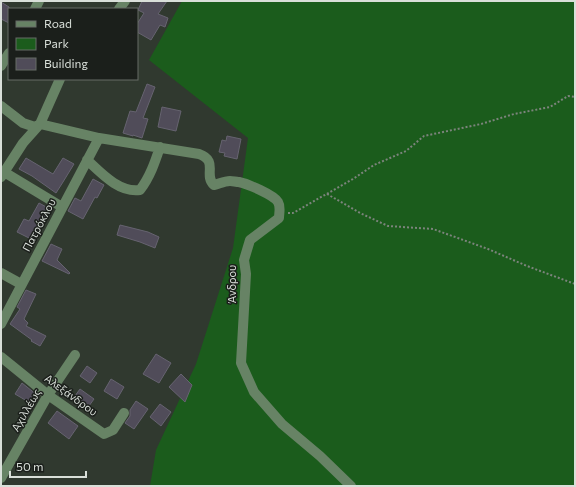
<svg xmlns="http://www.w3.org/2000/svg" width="576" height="487" font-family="Commissioner,sans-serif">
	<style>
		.green { fill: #1b5c1c }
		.building { fill: #504c59; stroke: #666370 }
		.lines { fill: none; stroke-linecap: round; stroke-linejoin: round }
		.path { stroke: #7c847c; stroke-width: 2; stroke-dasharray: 2 2; stroke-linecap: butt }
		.minor { stroke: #678365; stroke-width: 10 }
		.labels { text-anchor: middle; stroke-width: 3; stroke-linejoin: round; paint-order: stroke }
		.street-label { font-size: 11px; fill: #d9dfd9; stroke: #1b1f1b }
	</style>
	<rect width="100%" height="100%" fill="#30392f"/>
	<!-- green -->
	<path class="green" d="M182 1H575V486H150L156 450 196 364 233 248 248 138 149 60Z"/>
	<!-- building -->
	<path class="building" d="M142 1H167L158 14 168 18 165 27 160 25 151 40 137 32V24L144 13 138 10Z
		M1 2 9 7V23L1 19Z
		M147 84 155 87 143 118 148 119 142 138 133 135V136L123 133 130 111 136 112Z
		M162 107 181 111 176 131 158 127Z
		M227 136 241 139 237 159 224 156 225 153 219 152 222 140 226 141Z
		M26 158 53 174 63 158 74 164 63 182 56 193 32 176 19 169Z
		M93 179 104 185 97 198 95 197 83 219 68 211 75 198 81 201Z
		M39 203 50 209 44 221H43L33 240 17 232 24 219 29 221Z
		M120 225 148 232 159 237 155 248 140 242 117 235Z
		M51 244 62 249 57 260 70 273 69 274 42 261Z
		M26 290 36 294 24 319 28 323 26 326 46 336 40 346 31 341 32 340 10 324 20 309 17 307Z
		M156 354 171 363 159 383 143 374Z
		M87 366 97 373 90 383 80 376Z
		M181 374 192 385 185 402 169 387Z
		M111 379 124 387 117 399 104 391Z
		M22 383 37 395 32 404 15 394Z
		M80 389 94 399 86 410 72 400Z
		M136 401 148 409 134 429 125 423 130 416V410Z
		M160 404 171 412 161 426 150 417Z
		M57 411 78 426 69 439 48 423Z"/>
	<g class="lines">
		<!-- path -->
		<path class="path" d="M327 194 360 213 388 226 433 229 488 249 527 266 575 284
			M288 213H293L353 179 374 165 406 151 424 136 481 124 514 114 550 107 568 96 575 97"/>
		<!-- minor -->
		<path class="minor" d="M35 9 39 1
			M119 9 125 1
			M1 66 9 53
			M1 106 23 123 35 127 40 124 99 138 199 154C219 161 203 175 214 185 219 184 224 181 230 181 233 181 236 182 239 182 248 184 274 195 278 202 281 207 279 213 279 218L250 240 244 260 246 274 241 363 254 392 282 424 320 456 351 486
			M87 160C101 173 119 193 140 190 150 177 155 162 160 147
			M4 172 62 207
			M1 177 23 143 40 124 60 79
			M1 273 21 284
			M1 324 99 138
			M1 357 48 395 104 434 113 430 124 413
			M1 478 48 395 75 355"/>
	</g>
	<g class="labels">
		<!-- street labels -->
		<g class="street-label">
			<text transform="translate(39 225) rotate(-62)" y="4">Πατρόκλου</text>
			<text transform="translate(232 284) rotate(-90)" y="4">Άνδρου</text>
			<text transform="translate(71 395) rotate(36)" y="4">Αλεξάνδρου</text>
			<text transform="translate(26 410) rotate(-60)" y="4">Αχιλλέως</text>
		</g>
	</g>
	<!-- border -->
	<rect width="576" height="487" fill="none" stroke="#d9dfd9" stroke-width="4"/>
	<!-- legend -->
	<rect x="8" y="8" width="130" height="72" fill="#1b1f1b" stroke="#676c67"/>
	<rect x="16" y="21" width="20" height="6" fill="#678365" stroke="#676c67"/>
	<text x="44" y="28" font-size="12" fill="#d9dfd9">Road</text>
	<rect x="16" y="38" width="20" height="12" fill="#1b5c1c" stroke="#676c67"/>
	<text x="44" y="48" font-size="12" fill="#d9dfd9">Park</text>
	<rect x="16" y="58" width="20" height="12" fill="#504c59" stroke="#676c67"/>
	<text x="44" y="68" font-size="12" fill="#d9dfd9">Building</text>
	<!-- scale -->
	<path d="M10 471v6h76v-6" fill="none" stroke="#d9dfd9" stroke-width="2"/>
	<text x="16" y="471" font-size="12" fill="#d9dfd9" stroke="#1b1f1b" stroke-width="3" paint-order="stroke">50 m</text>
</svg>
